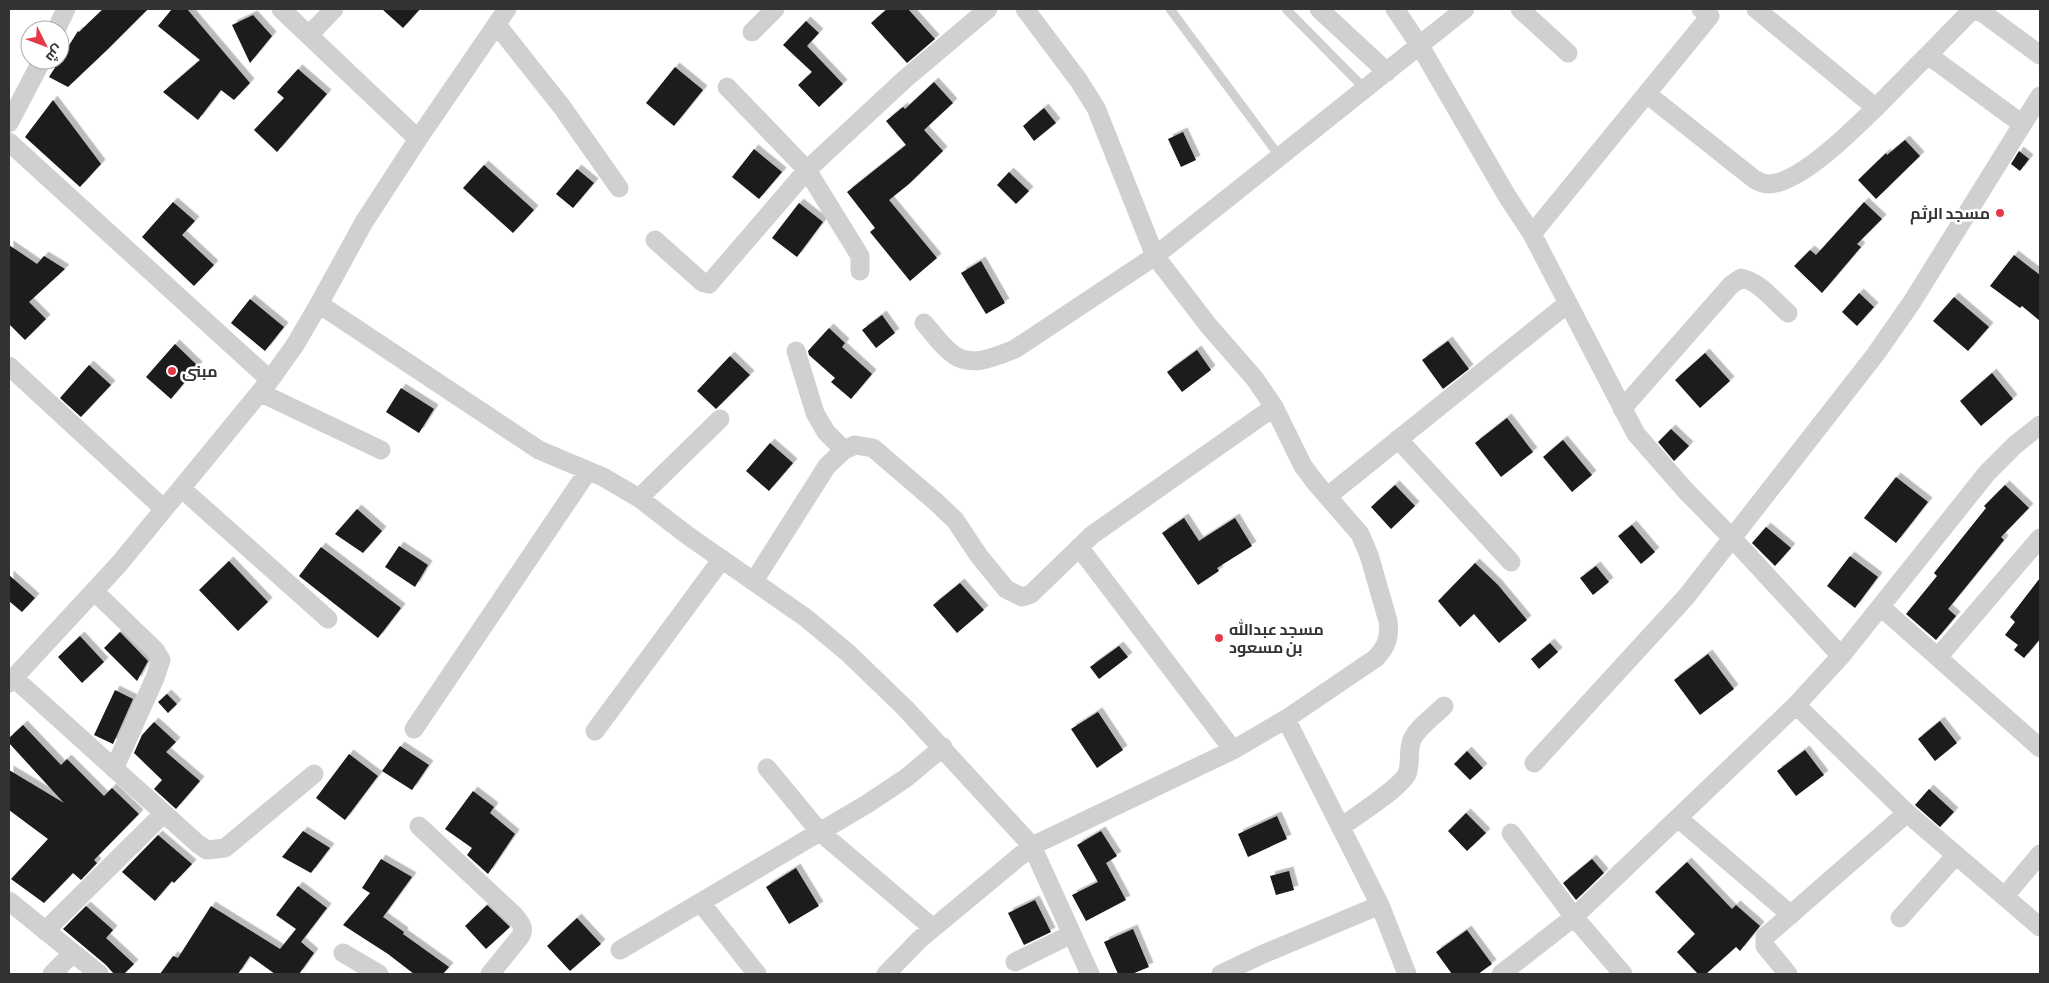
<svg xmlns="http://www.w3.org/2000/svg" width="2049" height="983" font-family="'Sofia Sans Condensed',Cairo,sans-serif">
	<style>
		.building { fill: #1a1a1a; filter: url(#shadow) }
		.lines { fill: none; stroke-linecap: round; stroke-linejoin: round }
		.service { stroke: #d0d0d0; stroke-width: 9 }
		.minor { stroke: #d0d0d0; stroke-width: 19 }
		.poi-dot { fill: #e63946; stroke: #fff; stroke-width: 2 }
		.labels { text-anchor: middle; stroke-width: 5; stroke-linejoin: round; paint-order: stroke }
		.poi-label { font-size: 16px; font-weight: bold; fill: #333; stroke: #fff; text-anchor: start }
	</style>
	<defs>
		<filter id="shadow"><feDropShadow dx="4.5" dy="-4.5" stdDeviation="0" flood-color="#0004"/></filter>
	</defs>
	<rect width="100%" height="100%" fill="#fff"/>
	<!-- building -->
	<path class="building" d="M103 9H148L107 50 68 87 49 77 78 31 79 32Z
		M172 9H187L250 83 234 100 221 90 198 120 163 92 200 60 158 26Z
		M382 9H420L403 28Z
		M887 9H908L935 39 907 63 871 23Z
		M253 15 272 36 250 63 232 25Z
		M806 21 819 33 807 46 843 84 819 107 798 85 812 72 783 45Z
		M675 67 703 90 674 126 646 103Z
		M298 69 327 94 277 152 254 130 284 98 277 92Z
		M934 82 953 103 924 130 943 151 909 184 889 200 937 258 910 281 870 232 875 228 847 192 906 145 886 121 903 107 905 109Z
		M53 100 101 164 80 187 25 137Z
		M1044 108 1056 123 1034 141 1023 126Z
		M1183 132 1196 160 1181 167 1168 139Z
		M1905 140 1920 156 1876 199 1858 180 1886 153 1887 155Z
		M754 149 782 172 759 199 732 177Z
		M2019 151 2029 159 2020 171 2011 164Z
		M484 165 534 210 513 233 463 188Z
		M577 169 594 183 573 208 556 194Z
		M1009 172 1029 191 1016 204 997 185Z
		M173 202 195 221 182 235 214 265 194 286 142 237Z
		M1864 202 1882 219 1857 244 1861 247 1822 293 1794 266 1810 250 1816 255Z
		M799 203 823 222 797 257 772 238Z
		M9 245 37 264 44 256 65 269 29 302 46 319 25 340 9 324Z
		M2014 255 2040 275V321L2022 306 2020 308 1990 286Z
		M981 261 1005 303 986 314 961 273Z
		M1859 293 1874 307 1857 326 1842 312Z
		M1954 297 1989 327 1968 351 1933 321Z
		M250 299 284 327 265 351 231 323Z
		M882 315 895 333 876 348 862 330Z
		M829 328 845 343 842 347 872 374 851 399 831 382 835 378 809 355 808 351Z
		M1448 341 1469 369 1443 389 1422 360Z
		M175 344 198 366 171 399 146 377Z
		M1197 350 1211 370 1182 392 1167 372Z
		M1705 353 1730 381 1700 408 1675 380Z
		M730 356 750 375 716 409 697 391Z
		M89 365 111 385 81 417 60 398Z
		M1992 373 2013 399 1981 426 1960 401Z
		M401 388 434 409 419 433 386 412Z
		M1507 418 1533 452 1501 477 1475 443Z
		M1671 429 1689 446 1674 461 1658 442Z
		M1563 440 1592 475 1572 492 1543 457Z
		M770 443 793 463 769 491 746 471Z
		M1896 477 1928 502 1896 543 1864 518Z
		M1395 485 1415 506 1391 529 1371 507Z
		M2005 485 2029 508 2001 537 2004 540 1948 609 1956 616 1936 640 1906 614 1937 576 1934 573 1986 508 1984 506Z
		M357 509 382 531 363 553 335 534Z
		M1184 518 1199 541 1235 518 1252 546 1217 568 1219 571 1198 585 1162 533Z
		M1632 525 1655 552 1641 564 1618 536Z
		M1766 527 1791 548 1775 566 1752 543Z
		M399 546 428 565 415 587 385 567Z
		M321 547 401 608 378 638 299 576Z
		M1850 556 1878 577 1855 608 1827 586Z
		M229 561 268 602 238 631 199 590Z
		M1475 563 1498 585 1527 620 1499 643 1474 614 1460 627 1438 601Z
		M1596 566 1609 582 1593 595 1580 578Z
		M9 575 35 598 22 612 9 601Z
		M2040 578V639L2024 658 2014 650 2018 645 2005 635 2015 622 2010 617Z
		M960 583 984 610 957 633 933 605Z
		M120 632 148 661 137 681 104 648Z
		M80 636 104 662 82 683 58 657Z
		M1550 643 1558 652 1539 669 1531 659Z
		M1119 646 1128 657 1099 679 1090 667Z
		M1708 654 1734 689 1700 715 1674 680Z
		M115 690 133 699 113 744 94 735Z
		M167 694 177 704 168 713 158 702Z
		M1098 712 1123 750 1097 768 1071 729Z
		M1940 721 1957 743 1935 761 1918 739Z
		M154 722 176 742 166 752 200 781 176 809 154 789 162 780 134 753 142 735Z
		M23 725 61 765 67 759 104 796 112 788 139 814 94 860 97 863 81 880 73 873 44 903 11 879 48 839 9 810V770L64 803 9 743V738Z
		M400 746 429 765 412 790 382 771Z
		M1805 750 1824 775 1796 796 1777 771Z
		M1467 751 1483 768 1470 780 1454 764Z
		M349 754 378 776 345 820 316 798Z
		M1929 789 1954 812 1940 827 1915 805Z
		M473 791 494 807 490 813 515 834 488 874 467 855 472 848 445 829Z
		M1466 813 1486 833 1467 851 1448 831Z
		M1277 816 1287 839 1248 857 1238 834Z
		M303 831 330 848 311 873 282 857Z
		M1101 831 1117 856 1106 863 1126 900 1086 921 1072 895 1098 882 1077 845Z
		M158 835 192 864 174 883 172 881 155 901 122 872Z
		M381 859 412 877 383 917 404 932 403 934 449 967 443 974H414L388 954 343 925 370 893 362 888Z
		M1592 859 1604 873 1576 900 1563 883Z
		M1687 862 1732 909 1736 905 1760 926 1740 951 1736 947 1706 974H1698L1677 952 1695 934 1655 892Z
		M796 868 819 906 789 924 766 887Z
		M1289 871 1294 890 1276 895 1270 876Z
		M298 886 327 908 301 942 314 953 299 974H275L250 956 238 974H160L173 956 178 958 211 906 280 949 296 929 276 915Z
		M1035 900 1051 932 1024 945 1008 913Z
		M487 905 510 927 486 949 465 926Z
		M86 906 113 930 106 938 134 964 124 974H114L106 965 63 929Z
		M577 918 601 944 570 971 547 946Z
		M1133 929 1149 967 1132 974H1118L1104 942Z
		M1467 930 1492 964 1478 974H1452L1436 952Z"/>
	<g class="lines">
		<!-- service -->
		<path class="service" d="M1170 9 1280 157
			M1286 9 1365 89"/>
		<!-- minor -->
		<path class="minor" d="M281 9 418 139
			M1319 9 1387 72
			M1395 9 1420 46 1507 196 1532 234 1636 434 1686 491 1733 539 1841 656
			M1520 9 1568 53
			M1756 9 1876 108
			M497 25 562 107 619 188
			M56 30 66 9
			M752 32 775 9
			M309 35 334 9
			M1928 55 1967 15 1971 12 1979 10 2040 55
			M727 87 807 170 860 256V271
			M1647 94 1754 179C1759 182 1764 184 1769 184 1811 183 1896 85 1928 55L2022 124
			M9 123 42 60
			M9 142 270 380
			M1532 234 1710 16 1701 9
			M655 240 702 282 709 284 807 170 905 79 988 9
			M319 304 539 450 603 477 639 498 687 535 806 618 848 653 905 708 1032 846 1090 974
			M924 323C933 333 942 347 954 355 972 368 997 356 1015 349L1155 256 1465 9
			M796 351 815 413 826 432 844 450
			M9 366 164 509
			M261 393 381 450
			M1622 409 1731 285 1741 278C1759 281 1774 301 1788 313
			M1398 439 1511 562
			M181 488 328 619
			M1328 496 1567 304
			M639 498 720 419
			M1079 547 1233 750
			M754 581 827 466 844 450 855 445 873 448 936 502 955 520 979 556 1006 589 1022 597 1031 594 1092 535 1274 407
			M95 592 155 650 161 660 155 678 114 769
			M1881 607 2040 748
			M1939 656 2040 538
			M14 678 198 844 207 850 225 848 314 774
			M9 683 119 564 270 380 295 345 319 304 364 222 418 139 507 9
			M1796 705 1907 813 2040 927
			M1286 719 1380 905 1407 974
			M414 729 588 471
			M595 731 722 559
			M1534 763 1686 597 1875 355 1912 302 2040 96
			M767 768 819 831 933 928
			M1678 818 1791 915
			M419 826 514 915C520 922 526 928 520 937L490 974
			M1341 827C1357 815 1398 790 1407 774 1411 764 1408 753 1411 743 1413 731 1435 715 1444 706
			M1511 833 1574 917 1623 974
			M2005 896 2040 854
			M9 901 99 974
			M701 903 757 974
			M1900 918 1956 855
			M45 931 163 814
			M620 950 867 804 906 778 943 747
			M343 953 379 974
			M1015 962 1072 934
			M52 974 72 954
			M886 974 920 939 1032 846 1233 750 1286 719 1376 658C1387 646 1390 637 1388 621L1369 555 1360 534 1315 482 1303 466 1274 407 1255 379 1208 325 1155 256 1096 108 1079 81 1025 9
			M1221 974 1261 955 1380 905
			M1501 974 1574 917 1796 705 1841 656 1987 473 2015 445 2040 425
			M1788 974 1765 946V937L1907 813"/>
	</g>
	<!-- markers -->
	<g class="poi-dot">
		<circle cx="2000" cy="213" r="5"/>
		<circle cx="172" cy="371" r="5"/>
		<circle cx="1219" cy="638" r="5"/>
	</g>
	<g class="labels">
		<!-- poi labels -->
		<g class="poi-label">
			<text x="1990" y="219" text-anchor="end">مسجد الرثم</text>
			<text x="182" y="377">مبنى</text>
			<text x="1229" y="635">مسجد عبدالله<tspan x="1229" dy="18">بن مسعود</tspan></text>
		</g>
	</g>
	<!-- border -->
	<rect width="2049" height="983" fill="none" stroke="#333333" stroke-width="20"/>
	<!-- north arrow -->
	<g transform="translate(45 45) rotate(132)"><circle r="24" fill="#ffffff" stroke="#adadad"/>
	<path d="M0-4L9 19L0 12L-9 19Z" fill="#e63946"/>
	<text y="-8" font-size="14" font-weight="bold" text-anchor="middle" fill="#333333">ش</text>
	</g>
</svg>
